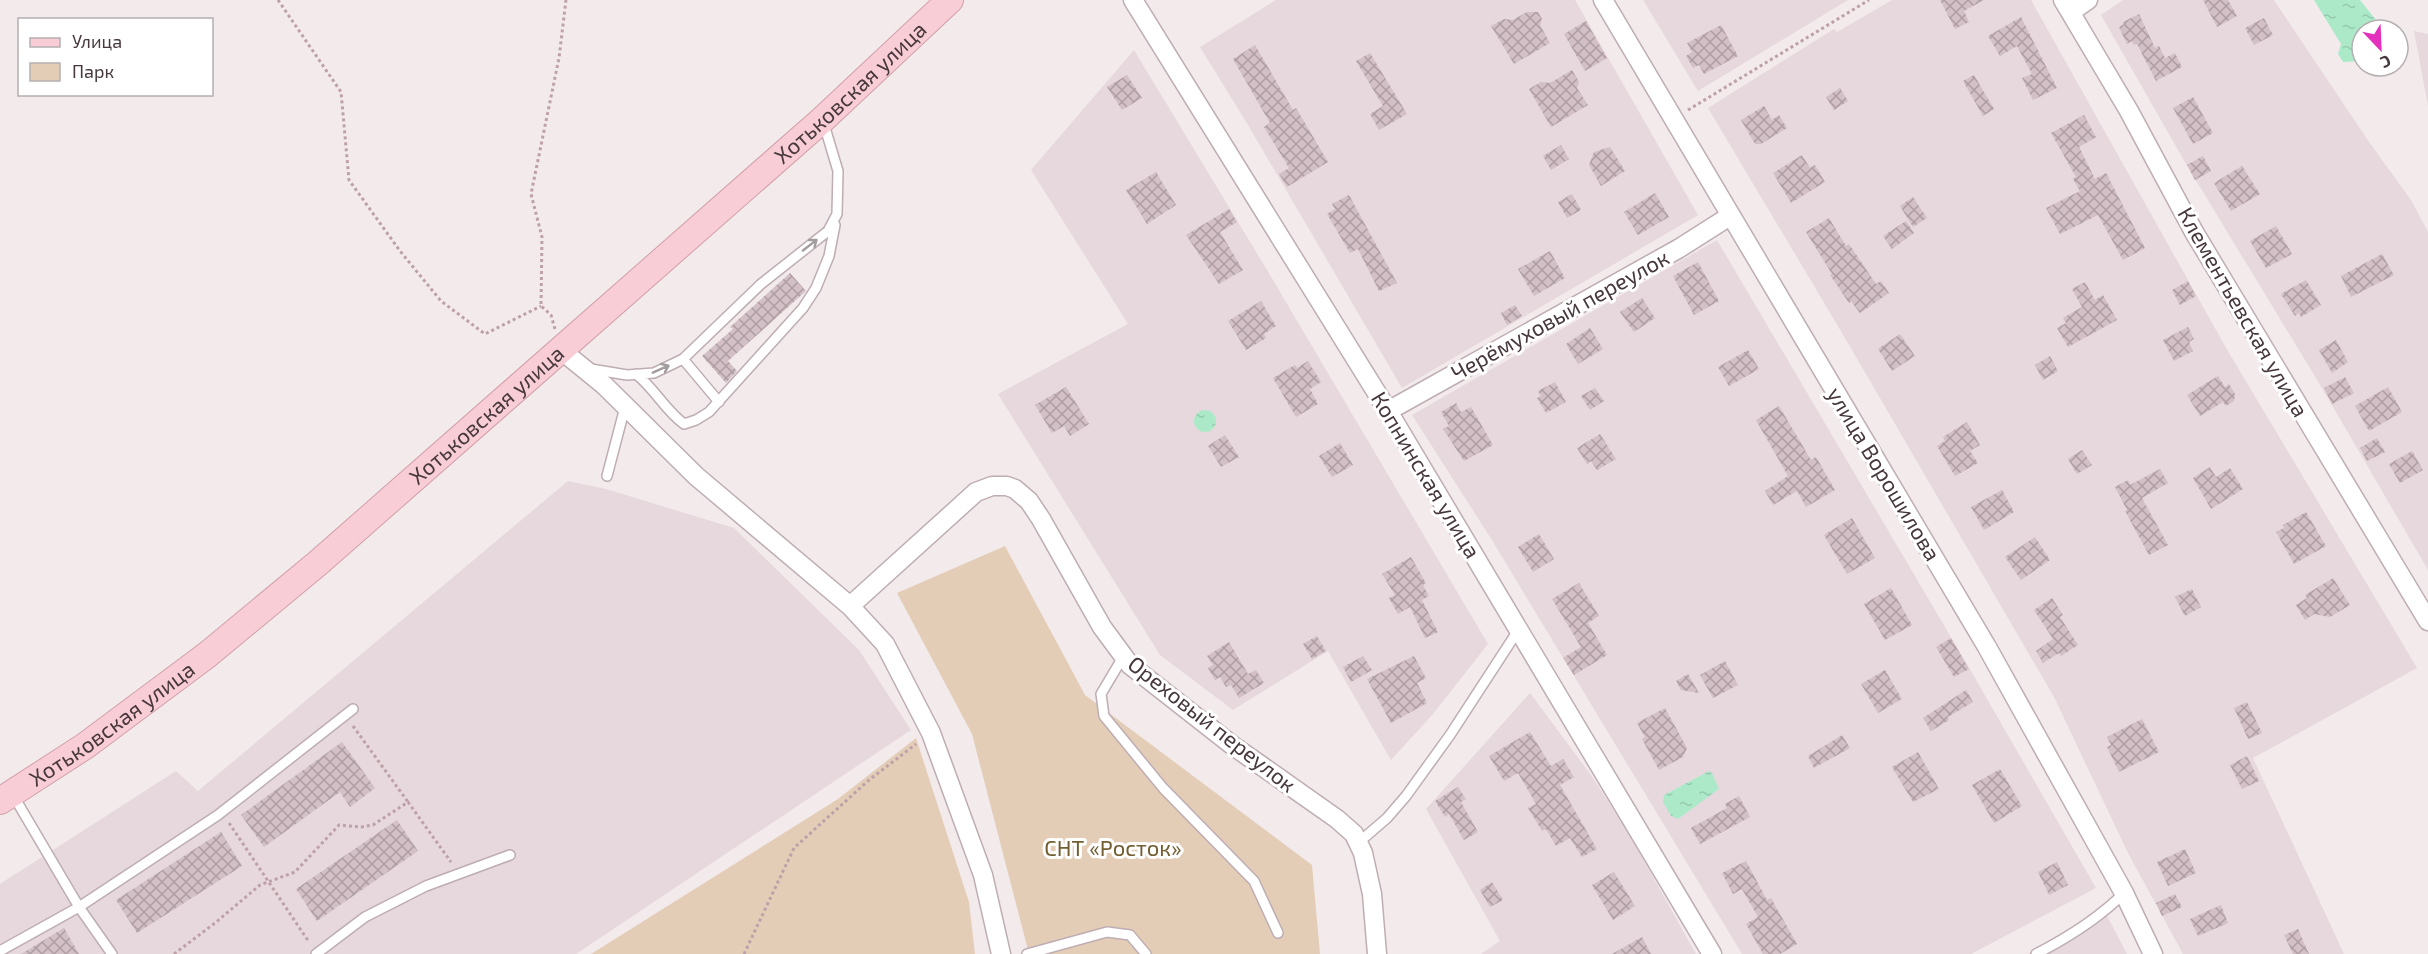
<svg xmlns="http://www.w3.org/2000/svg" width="2428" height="954" font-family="'Exo 2',sans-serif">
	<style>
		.residential { fill: #e6d8dc }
		.green { fill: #e3cdb7 }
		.water { fill: url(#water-ripples) }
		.building { fill: url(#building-cross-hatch) }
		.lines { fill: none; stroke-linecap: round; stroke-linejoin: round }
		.service-casing { stroke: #beadb2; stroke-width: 12 }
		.minor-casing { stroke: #beadb2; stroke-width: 21 }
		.secondary-casing { stroke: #d1a0aa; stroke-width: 28 }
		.path { stroke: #bea0a8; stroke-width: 3; stroke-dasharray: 3 3; stroke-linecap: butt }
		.service { stroke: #fff; stroke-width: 9 }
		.minor { stroke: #fff; stroke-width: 18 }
		.secondary { stroke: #f9cdd5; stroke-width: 26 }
		.oneway { stroke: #a29c9e }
		.labels { text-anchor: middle; stroke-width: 6; stroke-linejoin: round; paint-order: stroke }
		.street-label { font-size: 22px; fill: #46383d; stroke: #fff }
		.park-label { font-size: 22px; fill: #725e31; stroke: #fff }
	</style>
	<defs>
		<pattern id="water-ripples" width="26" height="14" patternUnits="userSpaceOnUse" patternTransform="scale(1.5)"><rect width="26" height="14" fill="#ace9c9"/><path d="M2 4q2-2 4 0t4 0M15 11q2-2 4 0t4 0" fill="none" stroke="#95c9ae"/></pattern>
		<pattern id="building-cross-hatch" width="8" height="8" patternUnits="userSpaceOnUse" patternTransform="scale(1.5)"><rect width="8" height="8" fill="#d3c0c6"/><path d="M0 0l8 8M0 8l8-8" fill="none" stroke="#ad9da2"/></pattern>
	</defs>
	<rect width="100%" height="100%" fill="#f3eaec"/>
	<!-- residential -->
	<path class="residential" d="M1276 0H1575L1698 215 1402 388 1248 125 1200 47Z
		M1643 0H1848L1698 91Z
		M1892 0H2031L2225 346 2417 668 2253 758 2344 954H2183L2128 853 2054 697 1845 338 1708 108 1834 29 1837 32Z
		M2123 0H2274L2369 142 2411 200 2428 232V570L2322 388 2186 164 2101 15Z
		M2414 31 2428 34V106Z
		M1134 50 1267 270 1488 644 1433 714 1391 760 1328 651 1233 710 1160 655 998 394 1128 324 1031 170Z
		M1717 240 1975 678 2096 888 1971 954H1742L1490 537 1412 415Z
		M568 481 606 489 734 528 859 650 911 730 576 954H0V884L176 771 198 791Z
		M1530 693 1591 775 1629 834 1696 954H1481L1500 941 1426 809Z
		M2103 908 2127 954H2028Z"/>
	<!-- green -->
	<path class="green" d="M1005 546 1085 695 1312 865 1320 954H1029L972 734 897 593Z
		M916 738 969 902 975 954H591L838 799Z"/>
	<!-- water -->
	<path class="water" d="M2314 0H2360L2384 30H2362V61L2343 62 2338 54 2341 44Z
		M1194 421a11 11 0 1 1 22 0a11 11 0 1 1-22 0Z
		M1709 771 1712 773 1719 789 1678 819 1671 816 1663 802 1664 795Z"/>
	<!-- building -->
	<path class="building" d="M1940 0H1984L1964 11 1969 22 1955 29Z
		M2203 0H2228L2237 16 2217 27Z
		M1527 12H1538L1542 19 1540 25 1550 43 1514 64 1491 26 1504 19 1513 20Z
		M2139 14 2155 48 2159 46 2165 58 2175 53 2182 67 2156 81 2137 44 2134 45 2132 41 2127 44 2119 27 2124 24 2123 22Z
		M2021 17 2057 88 2033 100 2022 78 2032 74 2017 46 2000 56 1988 36Z
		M2264 18 2273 35 2254 45 2245 28Z
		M1586 21 1607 58 1585 71 1564 34Z
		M1721 25 1738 56 1704 74 1699 65 1693 68 1686 56 1692 52 1687 43Z
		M1255 45 1293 110 1296 108 1328 162 1287 187 1279 174 1289 168 1264 127 1270 123 1233 59Z
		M1370 53 1407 114 1379 130 1370 114 1383 106 1356 61Z
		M1572 70 1579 82 1577 88 1588 105 1551 127 1529 89 1541 82 1550 83Z
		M1127 75 1142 98 1122 110 1107 87Z
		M1974 75 1994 109 1983 116 1963 81Z
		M1840 88 1848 101 1834 110 1826 97Z
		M2193 97 2213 133 2193 144 2173 108Z
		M1764 106 1772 120 1779 115 1787 128 1761 144H1755L1741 120Z
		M2084 115 2096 137 2079 147 2095 179 2106 173 2145 248 2123 260 2098 215 2060 234 2046 208 2080 191 2073 179 2076 177 2051 133Z
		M1561 145 1569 159 1551 170 1543 156Z
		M1610 147 1625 171 1601 186 1589 165 1594 152Z
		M1802 155 1810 168 1815 165 1825 182 1791 203 1773 173Z
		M2203 156 2211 171 2195 180 2187 165Z
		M2242 166 2260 194 2231 211 2214 183Z
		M1156 172 1176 205 1147 224 1126 190Z
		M1655 193 1669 217 1638 235 1624 212Z
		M1572 194 1581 210 1567 218 1558 202Z
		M1349 195 1397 283 1379 291 1358 249 1350 253 1327 214 1335 209 1332 204Z
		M1913 197 1927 218 1913 227 1900 206Z
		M1229 209 1237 222 1220 232 1243 270 1219 284 1186 235Z
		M1829 218 1846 246 1849 244 1876 284 1881 281 1889 293 1860 313 1851 301 1849 303 1830 275 1832 274 1806 232Z
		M1906 221 1914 233 1892 249 1883 236Z
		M2276 226 2292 254 2266 268 2250 241Z
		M1550 251 1565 278 1534 296 1518 269Z
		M2382 254 2394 275 2351 297 2341 276Z
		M1698 262 1719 301 1694 315 1673 276Z
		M790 273 806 291 728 361 737 371 726 383 702 356 733 329 730 327Z
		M2306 280 2321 305 2301 317 2299 313 2295 316 2281 294Z
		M2188 281 2196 296 2180 305 2172 290Z
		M2085 282 2095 300 2103 295 2117 320 2068 347 2057 328 2066 323 2063 318 2082 307 2072 289Z
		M1642 298 1655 318 1634 332 1620 312Z
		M1261 301 1276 326 1264 334 1266 338 1246 350 1228 321Z
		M1515 305 1522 316 1507 325 1501 313Z
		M2188 327 2194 339 2189 342 2193 351 2174 361 2163 340Z
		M1590 328 1603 349 1578 364 1566 344Z
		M1900 334 1915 356 1892 371 1878 349Z
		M2336 340 2348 362 2332 373 2319 350Z
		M1748 350 1759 369 1729 386 1718 367Z
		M2050 356 2058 371 2043 380 2035 365Z
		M1308 361 1321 382 1310 389 1318 404 1296 417 1273 378 1295 365 1297 368Z
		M2218 376 2225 387 2229 384 2235 394 2234 401 2226 406 2223 402 2200 416 2187 395Z
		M2345 377 2354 393 2332 404 2324 388Z
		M1555 382 1566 402 1546 413 1537 398 1541 396 1538 391Z
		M1066 387 1089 424 1070 436 1064 426 1052 433 1035 405Z
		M2388 387 2402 412 2369 431 2355 406Z
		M1595 388 1604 401 1590 410 1581 396Z
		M1456 403 1461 412 1471 407 1493 445 1464 461 1443 429 1449 426 1441 412Z
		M1779 406 1811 460 1816 457 1835 490 1806 507 1797 491 1773 505 1765 491 1788 476 1756 420Z
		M1967 422 1980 445 1970 451 1978 463 1955 476 1937 446 1945 441 1943 437Z
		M1600 434 1616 459 1597 470 1591 461 1587 464 1577 448Z
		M1225 435 1239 457 1221 467 1208 446Z
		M2377 438 2385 452 2367 461 2360 448Z
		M1340 443 1353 465 1332 477 1319 456Z
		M2082 450 2092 465 2077 474 2068 459Z
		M2412 451 2423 470 2400 483 2389 464Z
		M2210 467 2216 477 2230 468 2243 489 2211 509 2193 478Z
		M2160 469 2168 483 2142 498 2168 545 2149 555 2125 511 2127 510 2115 487 2128 480 2130 485Z
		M2002 490 2014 512 1984 530 1971 507Z
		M2306 512 2326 546 2294 564 2276 532 2284 528 2283 525Z
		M1852 518 1875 558 1847 574 1824 535Z
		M1539 534 1554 559 1533 572 1518 547Z
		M2035 537 2050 560 2021 580 2005 557Z
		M1411 557 1426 583 1423 585 1429 596 1422 600 1438 632 1425 638 1410 607 1398 614 1389 598 1395 595 1382 574Z
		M2333 578 2350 605 2330 617 2314 614 2305 620 2296 605 2307 598 2305 595Z
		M1579 583 1599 616 1588 623 1607 655 1574 675 1563 658 1581 647 1552 599Z
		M1891 588 1912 625 1885 640 1864 604Z
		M2192 589 2201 607 2185 616 2175 597Z
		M2052 598 2063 615 2060 617 2078 645 2061 656 2059 653 2043 663 2036 651 2053 639 2034 610Z
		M1317 636 1326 651 1312 659 1303 644Z
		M1951 638 1969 669 1954 677 1936 647Z
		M1229 642 1248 674 1256 670 1264 683 1239 698 1231 685 1226 687 1220 677 1215 680 1208 668 1213 665 1207 656Z
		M1363 656 1372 670 1351 682 1343 667Z
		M1414 656 1426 678 1417 683 1427 703 1391 723 1367 679Z
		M1725 661 1738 685 1713 698 1700 675Z
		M1885 670 1902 699 1878 713 1861 684Z
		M1688 674 1699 693 1681 690 1676 681Z
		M1966 690 1973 702 1948 717 1944 710 1949 720 1931 731 1923 718Z
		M2247 702 2262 733 2248 739 2234 708Z
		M1665 708 1687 748 1683 757 1659 770 1642 739 1645 737 1637 723Z
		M2142 719 2159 752 2119 772 2107 747 2111 745 2107 737Z
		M1530 732 1551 766 1563 759 1574 777 1560 785 1597 849 1582 857 1570 838 1556 846 1546 829 1542 831 1528 808 1536 804 1518 773 1504 781 1489 756Z
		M1842 735 1850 748 1814 768 1808 756Z
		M342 742 375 788 350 807 340 792 264 847 241 815Z
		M1918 752 1939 789 1913 802 1892 767Z
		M2247 756 2259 781 2242 789 2230 765Z
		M2000 769 2022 806 1994 823 1972 785Z
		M1458 787 1466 799 1461 802 1478 832 1464 840 1449 814 1445 817 1435 801Z
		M1739 796 1750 817 1700 844 1691 828 1727 808 1725 804Z
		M397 820 418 851 317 921 296 889Z
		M221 832 242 866 137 933 116 900Z
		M2185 849 2196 873 2168 886 2157 862Z
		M1746 861 1767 900 1771 898 1797 944 1780 954H1763L1746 924 1758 917 1742 889 1733 894 1722 873Z
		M2057 862 2068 885 2049 895 2038 872Z
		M1614 872 1635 906 1613 920 1592 885Z
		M1492 882 1503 900 1490 907 1480 890Z
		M2175 894 2182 907 2162 916 2156 903Z
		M2221 905 2228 923 2198 936 2190 919Z
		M64 928 79 954H21Z
		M2298 929 2309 954H2293L2284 935Z
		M1642 937 1651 954H1612Z"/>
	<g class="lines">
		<!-- service casing -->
		<g class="service-casing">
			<path id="service" d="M683 359 719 402
				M591 369 627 375 654 373 683 359 761 284 828 231 837 214 838 171 823 121
				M636 374C655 389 665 410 684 424L696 420 709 412 803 308 816 288 829 256 835 225
				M607 476 625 407
				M1123 657 1101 694 1104 716 1163 788 1254 881 1278 933
				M13 795 79 907 112 954
				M1358 843 1387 818 1406 796 1450 735 1519 629
				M0 951 79 907 218 815 353 709
				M316 954 365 917 426 886 510 855
				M1027 954 1107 932 1130 935 1146 954
				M2036 954C2069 937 2098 919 2124 893"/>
		</g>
		<!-- minor casing -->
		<g class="minor-casing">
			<path id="minor" d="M1133 0 1388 411 1712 954
				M1603 0 1987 647 2124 893 2153 954
				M2063 0 2129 111 2194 232 2428 621
				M2071 12 2088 0
				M561 350 604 385 696 476 850 606 885 644 931 733 983 875 1001 954
				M1388 411 1678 249 1730 216
				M850 606 976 492 992 486H1007L1015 489 1029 501 1041 519 1102 627 1130 665 1232 745 1337 819 1354 834 1363 853 1372 894 1377 954"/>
		</g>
		<!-- secondary casing -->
		<g class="secondary-casing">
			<g id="secondary">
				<path id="s1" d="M0 801 85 746 207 655 318 563 822 120 950 0"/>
			</g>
		</g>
		<!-- path -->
		<path class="path" d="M278 0 341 92 349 180 400 251 441 301 485 334 541 306
			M1688 110 1869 0
			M555 329 551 315 541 306 542 237 531 194 559 58 566 0
			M353 726 408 802
			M229 823 309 942
			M174 954 215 923 260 885 295 872 339 825 361 827 373 825 408 802 451 862
			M744 954 794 848 869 780 916 744"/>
		<!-- service -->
		<use href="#service" class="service"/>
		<!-- minor -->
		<use href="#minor" class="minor"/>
		<!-- secondary -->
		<use href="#secondary" class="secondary"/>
	</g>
	<!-- one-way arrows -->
	<defs><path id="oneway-shaft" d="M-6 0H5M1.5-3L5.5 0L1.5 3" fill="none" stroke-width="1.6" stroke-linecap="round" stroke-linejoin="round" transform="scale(1.5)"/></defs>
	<g class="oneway">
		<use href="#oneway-shaft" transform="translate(810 245) rotate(-38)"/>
		<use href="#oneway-shaft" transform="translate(661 369) rotate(-24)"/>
	</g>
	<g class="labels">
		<!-- street labels -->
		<g class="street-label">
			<text dy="8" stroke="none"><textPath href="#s1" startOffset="1108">Хотьковская улица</textPath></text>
			<text transform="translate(2243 312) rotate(60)" y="8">Клементьевская улица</text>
			<text transform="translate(1560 315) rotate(-29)" y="8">Черёмуховый переулок</text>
			<text dy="8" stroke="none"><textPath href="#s1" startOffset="622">Хотьковская улица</textPath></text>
			<text transform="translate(1884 474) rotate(59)" y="8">улица Ворошилова</text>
			<text transform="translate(1426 475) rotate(59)" y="8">Копнинская улица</text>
			<text dy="8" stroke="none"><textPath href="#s1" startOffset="136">Хотьковская улица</textPath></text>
			<text transform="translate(1212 724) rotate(38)" y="8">Ореховый переулок</text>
		</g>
		<!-- park labels -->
		<g class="park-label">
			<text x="1113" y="856">СНТ «Росток»</text>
		</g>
	</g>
	<!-- legend -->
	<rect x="18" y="18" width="195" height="78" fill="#ffffff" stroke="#b5afb1" stroke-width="1.5"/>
	<rect x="30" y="38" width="30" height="9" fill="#f9cdd5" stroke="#b5afb1" stroke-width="1.5"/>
	<text x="72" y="48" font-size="18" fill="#46383d">Улица</text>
	<rect x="30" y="63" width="30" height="18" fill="#e3cdb7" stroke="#b5afb1" stroke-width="1.5"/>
	<text x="72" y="78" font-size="18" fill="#46383d">Парк</text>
	<!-- north arrow -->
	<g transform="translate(2380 48) rotate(157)"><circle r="28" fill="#ffffff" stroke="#b5afb1" stroke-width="1.5"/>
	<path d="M0-4.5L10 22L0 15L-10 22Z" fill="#e330bd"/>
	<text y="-9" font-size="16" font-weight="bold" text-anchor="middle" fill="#46383d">С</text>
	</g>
</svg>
